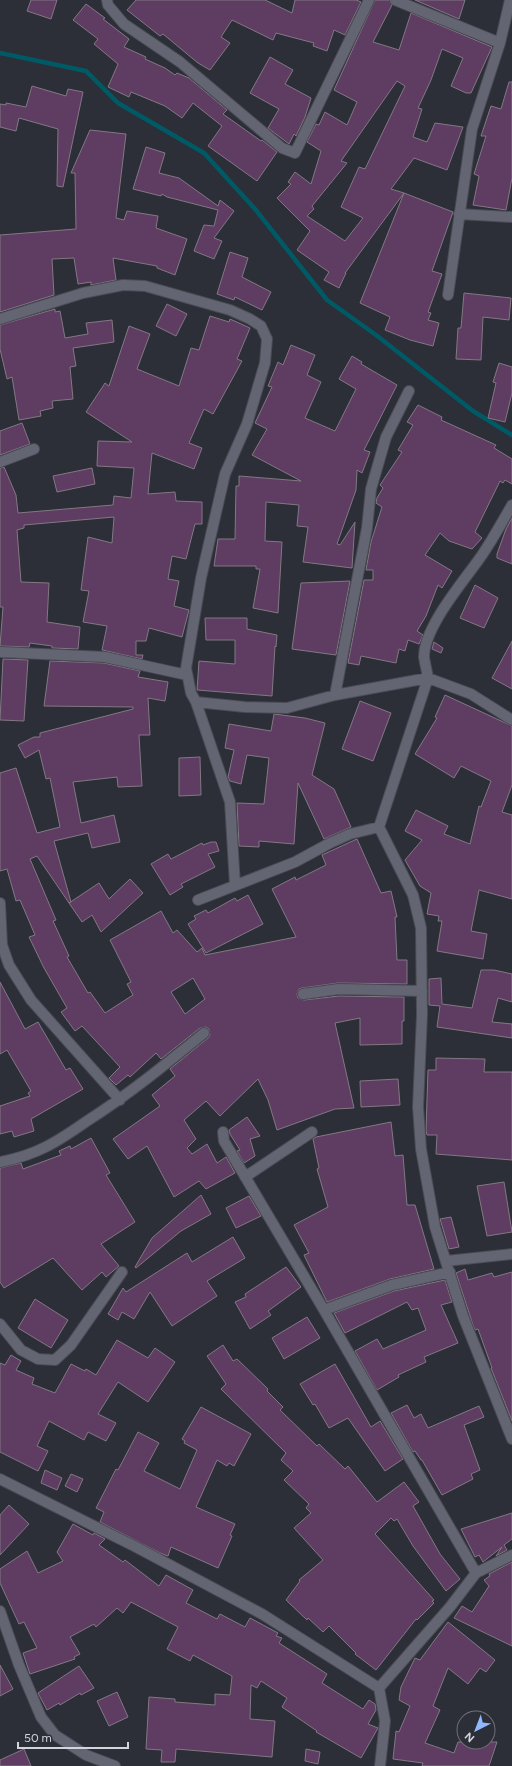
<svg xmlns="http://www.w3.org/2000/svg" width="512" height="1766" font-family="Figtree,sans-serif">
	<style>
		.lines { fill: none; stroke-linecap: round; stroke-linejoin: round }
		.stream { stroke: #005a65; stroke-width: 4.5 }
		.building { fill: #5f3d63; stroke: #827883; fill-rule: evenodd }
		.minor-casing { stroke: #4a4b54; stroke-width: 12 }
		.minor { stroke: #646572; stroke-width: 10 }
	</style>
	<rect width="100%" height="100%" fill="#2c2e38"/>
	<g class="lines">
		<!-- stream -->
		<path class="stream" d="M0 53 86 71 118 103 204 153 255 209 327 300 376 335 473 411 512 435"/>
	</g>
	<!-- building -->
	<path class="building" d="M31 0H57L51 19 27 11Z
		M136 0H265L292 13 295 0H356L361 2 345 35 334 30 327 51 313 46 314 43 276 33 273 40 232 20 221 37 230 43 210 70 198 63 163 34 160 36 127 10Z
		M375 0H389L392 5 373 42 399 50 411 13 492 47 471 93H466L451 86 463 58 442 49 431 80 418 108 422 109 413 137 427 142 435 123 463 127 447 170 414 158 391 189 404 193 345 273H346L339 288 324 280 329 272 297 250 310 231 277 198 291 184 288 182 295 172 311 184 321 151 307 142 316 124 319 125 325 112 347 125 357 102 334 90ZM397 81 405 86 365 169 359 167 341 207 363 218 345 241 307 216 314 209 312 206 347 163 341 161Z
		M415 0H465L459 19Z
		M86 4 105 18 103 19 129 39 124 47 146 57 145 59 165 68 175 75 177 73 189 78 227 110 223 114 261 141 262 140 277 152 257 181 208 146 222 126 193 103 182 118 165 106 131 92 129 97 108 87 118 64 94 44 98 39 73 20Z
		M270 57 293 70 285 84 311 98 305 117 296 136 294 134 289 144 268 128 279 109 250 93Z
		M509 82H512V178L506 210 473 205 479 176 474 174 486 136H481L491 106 501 109Z
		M32 86 66 96 68 89 83 92 63 187 57 186 58 129 19 118 16 131 0 127V104L6 105V103L26 107Z
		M90 130 126 134 116 218 124 220 127 211 158 216 156 228 187 239 175 275 157 268V266L113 258 116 280 91 285V282L78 284 74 258 52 259 54 295 0 312V235L76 229 75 173H71Z
		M146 147 165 153 159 173 179 178 218 206 220 200 234 211 214 238 222 241 214 259 194 251 204 225 214 226 218 210 167 197 162 194 161 196 133 189Z
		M404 193 453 212 432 271 442 274 428 312 431 313 428 320 439 323 433 346 410 340 385 330 390 317 360 303Z
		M230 252 248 258 242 277 271 292 262 310 235 297 234 300 217 294Z
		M464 293 511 298 509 320 483 317 481 360 456 359 458 328H461Z
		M167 304 187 314 176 336 156 326Z
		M55 309V312L60 311 65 338 88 334 86 323 112 320 114 342 73 348 76 366 70 367 73 399 52 401 53 408 40 411 41 416 19 420 12 377 7 379 0 349V325Z
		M210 316 229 322 230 319 250 328 237 359 242 361 213 414 204 409 189 443 202 448 194 469 152 453 148 494 175 492 176 501 202 502V524H195L186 559 172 556 168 579 179 581 174 606 189 610 182 637 149 628 146 641H136V655H143L142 659 102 650 107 626 83 622 89 591 81 590 88 537 112 543 114 517 24 525V528L17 530 21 582 49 583 47 622 80 627 78 649 52 648V646L30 643 29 647 0 646 3 607H0V468L4 467 16 495 18 513 113 505 114 496 131 498 134 468 97 466 98 441 132 442 86 412 105 383 109 386 129 326 150 334 137 369 179 386 191 348 199 350Z
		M291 345 315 355 307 375 321 382 305 418 335 431 356 389 339 379 352 356 362 362 361 364 397 385 364 450 370 452 362 473 357 470 356 490 337 544 340 545 355 522 352 568 303 562 308 527 297 526 299 505 266 502 265 541 282 542 278 613 253 608 260 569H256V566H214L218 539H235L236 486H239V476L301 481 252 455 267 429 255 423 272 387 268 386 278 362 283 365Z
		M499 363 512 367V393L505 422 488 418 496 383 493 382Z
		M418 405 442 417 441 420 496 445 494 448 512 459V484L505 480 503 483 500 481 475 532 482 538 472 549 449 541 440 533 425 555 452 571 442 588 438 585 426 616 417 631 423 635 419 644 408 640 405 651 399 649 396 663 361 656 359 665 348 663 364 580H373V570H366L371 542 382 507 376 503 377 498 383 488 380 485 402 452 398 450 413 425 407 422Z
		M22 423 30 444 0 455V431Z
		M92 468 95 484 57 492 53 476Z
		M512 518V564L497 558V554L506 529Z
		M350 581 336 655 292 649 301 583Z
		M475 585 498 598 484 628 460 618Z
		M205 618H247V629L277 635 276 647 275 646 272 696 197 690 199 661 235 664V640H206Z
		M512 641V689L492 678Z
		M434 642 443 648 441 653 432 649Z
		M3 659 28 660 24 721 0 720Z
		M50 661 104 663 140 671 138 677 168 682 165 701 148 698 150 735H139L142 786 118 787 117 777 73 782 81 823 114 815 120 842 92 848 88 833 54 841 71 902 69 903 37 856 30 859 56 920 53 921 69 956 67 957 88 993 90 992 105 1013 133 995 127 984 131 982 110 940 161 911 173 933 177 930 197 952 202 948 205 955 296 937 272 889 295 877 296 880 326 865 322 855 357 839 381 893 391 891 397 917H395L397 960H407V984L338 983 302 988 299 989 297 994 298 998 304 1000 339 996 404 997V1021H402V1044L360 1045V1018L335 1023 354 1108 335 1109 277 1130 268 1100 258 1079 220 1116 206 1101 184 1120 196 1139 187 1148 192 1154 207 1144 217 1163 226 1157 235 1173 206 1189 199 1181 174 1197 147 1146 128 1159 113 1139 160 1106 152 1095 175 1076 170 1069 208 1038 210 1035 209 1029 206 1027 200 1028 161 1059 156 1053 130 1077 128 1075 116 1085 109 1078 120 1067 82 1026 75 1031 61 1012 67 1008 44 968 29 937 35 935 20 900 16 901 7 869 0 871V773L16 768 37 833 60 827 50 778 46 779 39 750 25 758 18 745 34 737H40V733L133 709V707L44 706ZM193 978 205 999 185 1014 171 992Z
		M445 695 512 726V785L502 812 512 815V899L479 890 471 931 487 934 483 959 437 951 442 921H438L439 916 427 914 431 893 420 886 405 860 422 840 405 831 416 810 448 826 444 834 470 844 479 806 481 807 491 781 461 766 454 778 415 754 437 718 435 717Z
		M360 701 391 713 373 761 342 749Z
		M274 714 305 718 325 723 312 775 334 789 351 827 324 839 298 783 294 844 259 841V847L239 846 237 803 264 804 269 758 247 755 241 784 230 781 228 777 234 750 225 748 229 724 271 731Z
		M200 757 201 795 179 796V758Z
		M211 842H216L219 851 208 854 215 867 181 884 183 887 170 895 151 864 168 854 171 859 202 843 203 845Z
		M130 879 143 893 101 932 92 915 82 922 69 903 99 883 109 899Z
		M248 895 263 924 206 953 188 924 196 919 194 916 206 910 208 913 235 898 237 901Z
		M481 970H494L512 974V1002L498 998 492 1022 512 1024V1038L437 1027 440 1006 429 1005V979L441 978 442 1004 472 1008Z
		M0 982 25 1029 38 1022 66 1070 70 1068 83 1089 31 1119 34 1131 14 1137 12 1131 0 1134V1106L30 1096 28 1093 31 1091 7 1050 0 1054Z
		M436 1058 485 1059 484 1072H512V1160L436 1154 437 1135H427L426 1131 428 1070H436Z
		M398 1079 400 1105 361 1107 360 1081Z
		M247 1117 260 1136 250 1139 255 1156 244 1163 237 1151 240 1150 230 1134 229 1130Z
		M391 1122 395 1156 403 1155 407 1205H415L434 1269 390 1279 327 1302 304 1255 309 1253 294 1225 328 1207 317 1169 319 1168 313 1139 316 1137Z
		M91 1138 110 1173 106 1175 135 1222 101 1244 119 1266 106 1277 102 1272 82 1290 53 1258 4 1288 0 1282V1168L21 1163 23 1169 61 1155 59 1151 70 1146 71 1149Z
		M504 1182 512 1232 487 1236 477 1186Z
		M201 1195 211 1214 181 1231 136 1268 135 1267 152 1238Z
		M249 1196 261 1216 236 1228 226 1208Z
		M451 1217 459 1247 449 1249 440 1219Z
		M233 1237 245 1258 207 1281 217 1296 172 1326 150 1292 134 1319 122 1312 118 1320 108 1314 123 1288 126 1292 187 1253 192 1262Z
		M286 1267 301 1287 268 1311 271 1315 250 1329 235 1302 246 1297 245 1294Z
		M465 1269 468 1280 492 1273 494 1277 512 1272V1421L491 1368H492L478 1329 475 1330 473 1325 456 1273Z
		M445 1280 452 1302 441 1305 458 1343 424 1357 426 1362 398 1375 399 1377 377 1390 355 1351 377 1339 383 1349 426 1330 418 1308 412 1310 407 1302 345 1333 334 1313 394 1291Z
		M35 1299 68 1320 51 1348 18 1328Z
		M307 1317 320 1338 284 1359 272 1338Z
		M117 1340 148 1358 155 1348 175 1362 148 1402 118 1382 98 1414 116 1423 106 1441 88 1432 84 1440 49 1421 37 1446 48 1451 38 1471 0 1452V1363L5 1365 11 1355 21 1361 16 1370 34 1378 32 1384 55 1393 71 1364 85 1371 86 1369 96 1375Z
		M223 1345 233 1361 237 1359 268 1389 267 1391 283 1407 280 1410 317 1446 319 1444 345 1469 348 1466 377 1502 404 1482 419 1502 413 1506 440 1554 460 1579 446 1591 413 1546 397 1519 394 1521 391 1518 375 1534 434 1600 432 1601 434 1603 417 1620 416 1619 376 1670 355 1654 356 1653 329 1626 323 1632 308 1618 307 1620 286 1600 300 1581 299 1580 323 1560 294 1528 311 1513 306 1508 309 1504 284 1480 293 1471 281 1460 286 1453 221 1389 226 1384 207 1356Z
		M335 1364 371 1427 380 1421 403 1459 385 1471 348 1418 329 1428 315 1404 313 1405 300 1384Z
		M407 1405 414 1418 421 1414 428 1428 479 1406 484 1417 464 1425 480 1470 471 1474 473 1479 442 1495 422 1460H421L415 1451 413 1452 391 1413Z
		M201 1407 251 1434 234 1466 229 1463 227 1466 217 1460 196 1507 235 1524 230 1535 232 1536 218 1568 171 1547 168 1556 160 1553 100 1522 104 1512 96 1508 116 1469 118 1470 138 1432 159 1443 144 1471 180 1489 197 1450 184 1443 185 1441 182 1439Z
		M45 1470 62 1478 57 1490 41 1483Z
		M71 1474 83 1479 77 1492 65 1486Z
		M9 1505 29 1524 0 1555V1515Z
		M512 1513V1539L504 1545 507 1550 496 1556 502 1547 483 1562 479 1555 475 1557 461 1529Z
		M73 1524 93 1535 94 1533 105 1539 99 1545 123 1562 125 1560 159 1586 166 1575 193 1590 186 1603 217 1619 220 1614 245 1627 250 1618 278 1633 276 1636 282 1638 279 1643 327 1674 322 1683 363 1709 369 1700 375 1704 376 1710 368 1724 378 1728 361 1758 316 1732 317 1731 282 1707 287 1698 261 1681 257 1688 251 1685 250 1719 275 1721 272 1757 176 1749 175 1762H161L162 1750 146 1749 149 1697 175 1699V1702L215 1705V1694L230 1695 232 1676 193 1655 190 1661 167 1649 178 1627 131 1602 123 1613 117 1608 96 1627 94 1624 70 1637 80 1654 74 1657 75 1659 30 1674 23 1653 37 1648 24 1622 19 1624 0 1583V1569L27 1551 38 1573 63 1561 57 1552Z
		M512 1562V1646L454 1618 462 1606 472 1612 489 1586 484 1580 490 1576 489 1574Z
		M448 1622 495 1660 486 1672 480 1668 468 1684 448 1668 433 1706 440 1710 425 1743 454 1753 458 1742H497L489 1766H422L423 1763 393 1759 396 1731 399 1732 410 1706 399 1700 401 1687 415 1658 420 1660Z
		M0 1665 13 1689 0 1696Z
		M79 1666 94 1688 81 1695 80 1693 60 1705 59 1703 47 1710 38 1693Z
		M117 1692 128 1717 109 1726 97 1701Z
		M24 1749 31 1766H0V1760Z
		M306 1749 320 1752 318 1764 305 1761Z"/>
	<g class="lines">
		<!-- minor casing -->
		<g class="minor-casing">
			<path id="minor" d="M107 0 108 5 124 24 180 62 282 148 295 153 369 0
				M395 0 500 43
				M459 214 512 217
				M448 295 472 129 500 43 510 0
				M0 319 83 293 123 285 145 286 230 310 250 319 261 326 267 339 265 363 247 424 225 474 201 578 186 668 191 693 196 702 230 802 235 885
				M0 462 34 449
				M512 505C502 522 493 539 482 555 465 580 424 626 424 657 425 664 427 671 428 678L379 827 413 895 421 928 422 1015 418 1107 421 1149 435 1227 463 1316 512 1439
				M0 652 105 657 187 675
				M335 695 367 528 371 489 386 437 409 391
				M196 702 245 707 287 708 335 695 428 678 471 694 512 720
				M198 900 295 862 330 843 350 834 379 827
				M0 903 2 945 9 965 31 1000 120 1100
				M303 994 339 989 422 991
				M223 1132 224 1141 324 1310 476 1573
				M0 1162C37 1155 57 1142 87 1121 128 1095 166 1064 204 1033
				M245 1177 312 1132
				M446 1261 512 1254
				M324 1310 392 1285 450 1272
				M0 1324 21 1350 38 1359 55 1360 71 1345 122 1272
				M0 1479 136 1547 262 1614 379 1688
				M0 1611 19 1665 41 1717 55 1735 86 1755 115 1766
				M380 1766 385 1721 379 1688 450 1607 476 1573 512 1555"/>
		</g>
		<!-- minor -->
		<use href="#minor" class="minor"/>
	</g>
	<!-- north arrow -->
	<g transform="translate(476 1730) rotate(222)"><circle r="19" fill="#2c2e38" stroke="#6f717a"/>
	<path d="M0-3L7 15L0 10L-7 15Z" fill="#90b8fd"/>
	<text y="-6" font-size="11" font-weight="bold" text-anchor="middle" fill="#d4d5dc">N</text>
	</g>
	<!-- scale -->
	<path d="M18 1742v6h110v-6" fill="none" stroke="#d4d5dc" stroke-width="2"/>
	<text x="24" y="1742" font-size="12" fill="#d4d5dc" stroke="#2c2e38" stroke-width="3" paint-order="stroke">50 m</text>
</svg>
